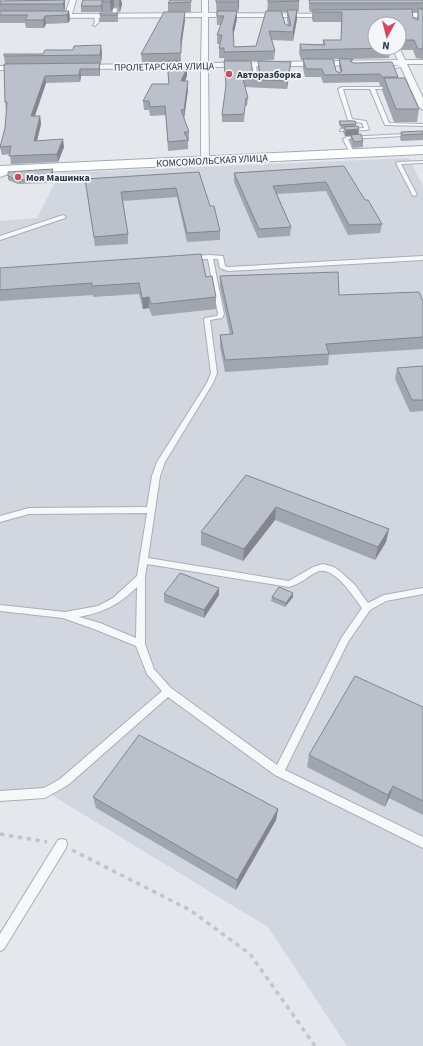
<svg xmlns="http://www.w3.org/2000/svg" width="423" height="1046" font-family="'Source Sans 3',sans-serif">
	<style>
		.built { fill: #d2d6de }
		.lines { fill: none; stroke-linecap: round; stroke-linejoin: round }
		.service-casing { stroke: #a9aeb7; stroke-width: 2 }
		.minor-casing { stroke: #a9aeb7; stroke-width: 2 }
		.primary-casing { stroke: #a3abb8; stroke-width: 2 }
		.path { stroke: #c2c5cb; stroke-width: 3.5; stroke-dasharray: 4.5 4.5; stroke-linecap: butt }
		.service { fill: #f7f8fa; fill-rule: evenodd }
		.minor { fill: #f7f8fa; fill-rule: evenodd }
		.primary { fill: #fff; fill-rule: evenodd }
		.wall { fill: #a1a5ae; fill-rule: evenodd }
		.shaded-wall { fill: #83868d }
		.building { fill: #bbc0ca; stroke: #83868d }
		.poi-dot { fill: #d1495b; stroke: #f4f6f9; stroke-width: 1.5 }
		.labels { text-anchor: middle; stroke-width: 3.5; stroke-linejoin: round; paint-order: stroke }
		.far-street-label { font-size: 10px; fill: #2b3445; stroke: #f4f6f9 }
		.far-poi-label { font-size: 10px; font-weight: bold; fill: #2b3445; stroke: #f4f6f9; text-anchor: start }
	</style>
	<rect width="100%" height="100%" fill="#e4e7ec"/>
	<!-- built -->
	<path class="built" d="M409 158 423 186V1046H347L268 927 50 794 0 798V221L37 218 60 173Z"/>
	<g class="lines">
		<!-- service casing -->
		<g class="service-casing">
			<path id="service" d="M2 0H6L0 4V1Z
				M115 8 117 9 116 15 114 16 112 15 113 9Z
				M96 15 98 16 99 22 95 26 93 25 95 22 94 16Z
				M254 64 256 65 258 82 256 83 254 82 252 65Z
				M404 64 405 66 385 70 383 69Z
				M342 87H415L414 89H375L389 123 423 124V126L385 125 370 89H343L352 119 366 121 369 129 367 130 340 131V130L342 129 364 128 362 123 348 120 338 89Z
				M423 133V135L348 139 354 153 352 154 350 153 343 139 347 137Z
				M423 161V163L401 164 417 195 413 196 396 163 398 162Z
				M15 169H17V171L0 177V174Z
				M63 215 66 217 65 218 0 240V236Z
				M210 255 223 256 225 266 228 267 423 256V260L228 271 220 268 218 259H213L224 314 222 318 210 320 217 373 213 383 165 462 160 476 148 558 289 581 313 567 323 564 334 567 341 572 355 585 368 603 384 595 423 588V594L386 601 370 610 348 642 285 770 423 837V848L275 775 168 697 68 785 45 798 0 801V791L44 788 60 779 162 691 147 674 136 646 94 629 63 618 0 611V605L65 612 98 606 113 598 137 576 147 513 29 514 0 522V516L29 508 147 507 152 476 157 462 207 383 211 373 204 319 205 318 217 316 218 314 208 259 191 260 188 258 191 256ZM147 564 289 587C301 584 309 575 319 571 335 567 354 597 362 608L342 637 277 765 171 688 154 669 145 644V577ZM137 587 136 638 100 623 79 617C104 612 119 605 137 587Z
				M62 839 66 840 67 844 66 848 4 949 0 951V934L58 840Z"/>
		</g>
		<!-- minor casing -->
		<g class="minor-casing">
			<path id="minor" d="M70 0H76L72 14 202 13V0H208V13L336 14V16L334 17H208V63L398 60 392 48 399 47 405 60H423V64H407L423 98V110L419 107 400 65 208 67 209 161 204 164 201 163V68L79 69 75 67 79 65 201 63 202 17 48 18 45 16 48 14H65Z
				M423 13V17H392L389 15 392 13Z
				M0 66H25L29 68 25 70H0Z"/>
		</g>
		<!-- primary casing -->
		<g class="primary-casing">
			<path id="primary" d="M423 146V154L0 174V166Z"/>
		</g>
		<!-- path -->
		<path class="path" d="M0 834 47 842
			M72 850 190 910 250 954 315 1046"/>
		<!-- service -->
		<use href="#service" class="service"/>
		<!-- minor -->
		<use href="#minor" class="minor"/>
		<!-- primary -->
		<use href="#primary" class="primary"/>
	</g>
	<!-- wall -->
	<path class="wall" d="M65 0V8L64 11H69L70 20 68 23 46 24 44 28H26L25 23H0V1Z
		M83 0H121L122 4 120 12H118V8L114 7 111 12H103V11L102 12H81V6Z
		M191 0V12H185V20L181 48V68L187 76 185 81 188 90 184 118 189 132V141H188V149L168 151 166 115 150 116 149 110H144L143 101 169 84 167 62H142L141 54 168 12V3Z
		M216 0H239V7L238 12H237V19L233 35 234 47 256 46 267 11 268 2 299 0V9L298 12H297V19L293 41 272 40 275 51 274 60 258 61 291 62 290 69 287 89 245 87 248 98 247 106H245L244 122H222V115L226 88 224 61V58H219V48L220 44H217V35L221 25H217ZM282 12H287V19L288 26 285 24ZM251 61H258V68L259 75 256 77 253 75Z
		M309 0H423V59L416 58 413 50H402L399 46V24L375 48H392L391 50H390L389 58 352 59V62L398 77V78L419 109 417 122H394L382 90 383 86H380L379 82 323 83 321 77H305L303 68V60H301L299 53 300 44H323V40H341L342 22H313L312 19V12H310L309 9ZM412 12H418L417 19 413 18ZM334 59H339V67L340 73 336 71Z
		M100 13H118V22H100Z
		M102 53 101 63H100V76H81L80 82 46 83 35 116H40L41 124 37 141 64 147 58 162 11 164 10 154 2 155 0 147 5 128 7 110H6L5 102V64L4 56 43 54Z
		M339 121 356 124V126L359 134 363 141V147L353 148 350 140 351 136H345L343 132 344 128H341L339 124Z
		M423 131V140L401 141 400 138 401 132Z
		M344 166 365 200 382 224 380 233 348 235 326 191 277 194 291 227 290 236 258 238 234 182V173Z
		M199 172 210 206 220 231V240L187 242 177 197 123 201 128 234V244L95 246 85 179Z
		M53 173 49 183 18 184 8 180V176Z
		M0 268 206 277 216 297V309L152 316 149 308 143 309 139 294 93 297V295L0 301Z
		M220 276 339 295 423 301V349L329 355 328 365 225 372 220 347V335H230L220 287Z
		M423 366V411L410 412 395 379 397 368Z
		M246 475 389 529 386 542 375 560 275 520 243 561 201 545V532Z
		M164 594 219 595 204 618 164 602Z
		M272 597H293L285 607 271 601Z
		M423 707V815L389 798 385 807 307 767 309 755Z
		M93 797 278 809 276 820 236 890 96 808Z"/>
	<!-- shaded-wall -->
	<path class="shaded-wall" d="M65 0V8L64 12 63 4Z
		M111 0H114V7L111 12 110 2Z
		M119 0H121L122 4 120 12Z
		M239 0V7L238 12V2Z
		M102 4 103 11 102 12 101 6Z
		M297 10V19L293 41V32Z
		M69 11 70 20 68 23 67 15Z
		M237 11V19L233 37V28Z
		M185 12V20L181 48V39Z
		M45 16 46 24 44 28 43 20Z
		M101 45 102 53 101 63 100 55Z
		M291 62 290 69 287 89V81Z
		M100 63V76L99 69Z
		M187 68V76L181 90V81Z
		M80 69 81 76 80 82 79 75Z
		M45 76 46 83 32 124 31 116Z
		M188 81V90L184 119V110Z
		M40 116 41 124 35 149 34 141Z
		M359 129 358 135 345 136 346 130Z
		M63 139 64 147 58 162 57 154Z
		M53 169V173L49 183V179Z
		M149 297V308L143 309 142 298Z
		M276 507 275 520 243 561 244 549Z
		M389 529 386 542 375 560 378 547Z
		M219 588V595L204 618V610Z
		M293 593V597L285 607 286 603Z
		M393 786 389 798 385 807 388 795Z
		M278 809 276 820 236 890 237 880Z"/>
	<!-- building -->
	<path class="building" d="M65 0 63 4H0V1Z
		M83 0H103L101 6H81Z
		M103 0H111L110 2H102Z
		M170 0H191V2L168 3Z
		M216 0H239L238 2H216Z
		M268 0H299V1L268 2Z
		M309 0H423V3H310Z
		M412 9 413 18 418 20V9H423V49H418L414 40H404L400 36H399V24H375V48H391L301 50 300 44 325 45 323 40H341L342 12H314L313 10Z
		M287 10H297L293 32 269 31 275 51 224 52V48H219L222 35H217L224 16H217V11H237L233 28 234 47 256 46 266 11H281L285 24 289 26 291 25Z
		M0 11H69L67 15 45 16 43 20H25L28 15H0Z
		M164 12H185L181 39V53L141 54Z
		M100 13H118L117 15H100Z
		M101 45 100 55 4 56V54H43L45 50H73L74 46Z
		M303 59H333L336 71 340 73 342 71 339 59H353L350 61 354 63 392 62 398 77H382L380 74 324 75 322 69H306Z
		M167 61H181V68H187L181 81H188L184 110H181L189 132H184L188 140 168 142 165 106 150 107 149 101H143L152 84H169Z
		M224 61H251L253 75 256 77 260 74 258 61 291 62 287 81 243 79 248 98H246L244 114 222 115 226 85Z
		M100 63 99 69H80L79 75 45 76 31 116H40L34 141 63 139 57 154 9 156 11 146 0 147 5 128 7 102H5L4 64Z
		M384 78H405L419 109H396Z
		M339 121H355L356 124 341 125Z
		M358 126 359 129 346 130 344 127Z
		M423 131V134L402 135 401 132Z
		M361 134 363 141 354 142 351 135Z
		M344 166 365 200H368L382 224 349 225 326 182 273 186 291 227 259 229 234 173Z
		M53 169 49 179 18 180 8 176V172Z
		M199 172 210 206H214L220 231 187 233 176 188 121 192 128 234 94 237 85 179Z
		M201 254 206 277 212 276 216 297 151 304 149 297 142 298 139 283 92 286V283L0 290V268Z
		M338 272 339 295 419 292 423 301V337L326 344 329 354 225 360 220 335 233 334 220 276Z
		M423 366V400H412L397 368Z
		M246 475 389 529 378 547 276 507 244 549 201 532Z
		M180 573 219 588 204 610 164 594Z
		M279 587 293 593 286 603 272 597Z
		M355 676 423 707V801L393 786 388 795 309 755Z
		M139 735 278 809 237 880 93 797Z"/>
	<!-- markers -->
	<g class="poi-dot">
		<circle cx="229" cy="74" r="4"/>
		<circle cx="18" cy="177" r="4"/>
	</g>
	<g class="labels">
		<!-- far-street labels -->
		<g class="far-street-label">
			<text transform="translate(164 66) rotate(-1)" y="4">ПРОЛЕТАРСКАЯ УЛИЦА</text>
			<text transform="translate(212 160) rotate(-3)" y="4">КОМСОМОЛЬСКАЯ УЛИЦА</text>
		</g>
		<!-- far-poi labels -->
		<g class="far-poi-label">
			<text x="237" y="78">Авторазборка</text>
			<text x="26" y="181">Моя Машинка</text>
		</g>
	</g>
	<!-- north arrow -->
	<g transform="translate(387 36) rotate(187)"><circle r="19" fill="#f4f6f9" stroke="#a4a8b1"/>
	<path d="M0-3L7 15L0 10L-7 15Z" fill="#d1495b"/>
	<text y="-6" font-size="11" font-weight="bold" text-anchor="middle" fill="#2b3445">N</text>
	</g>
</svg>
